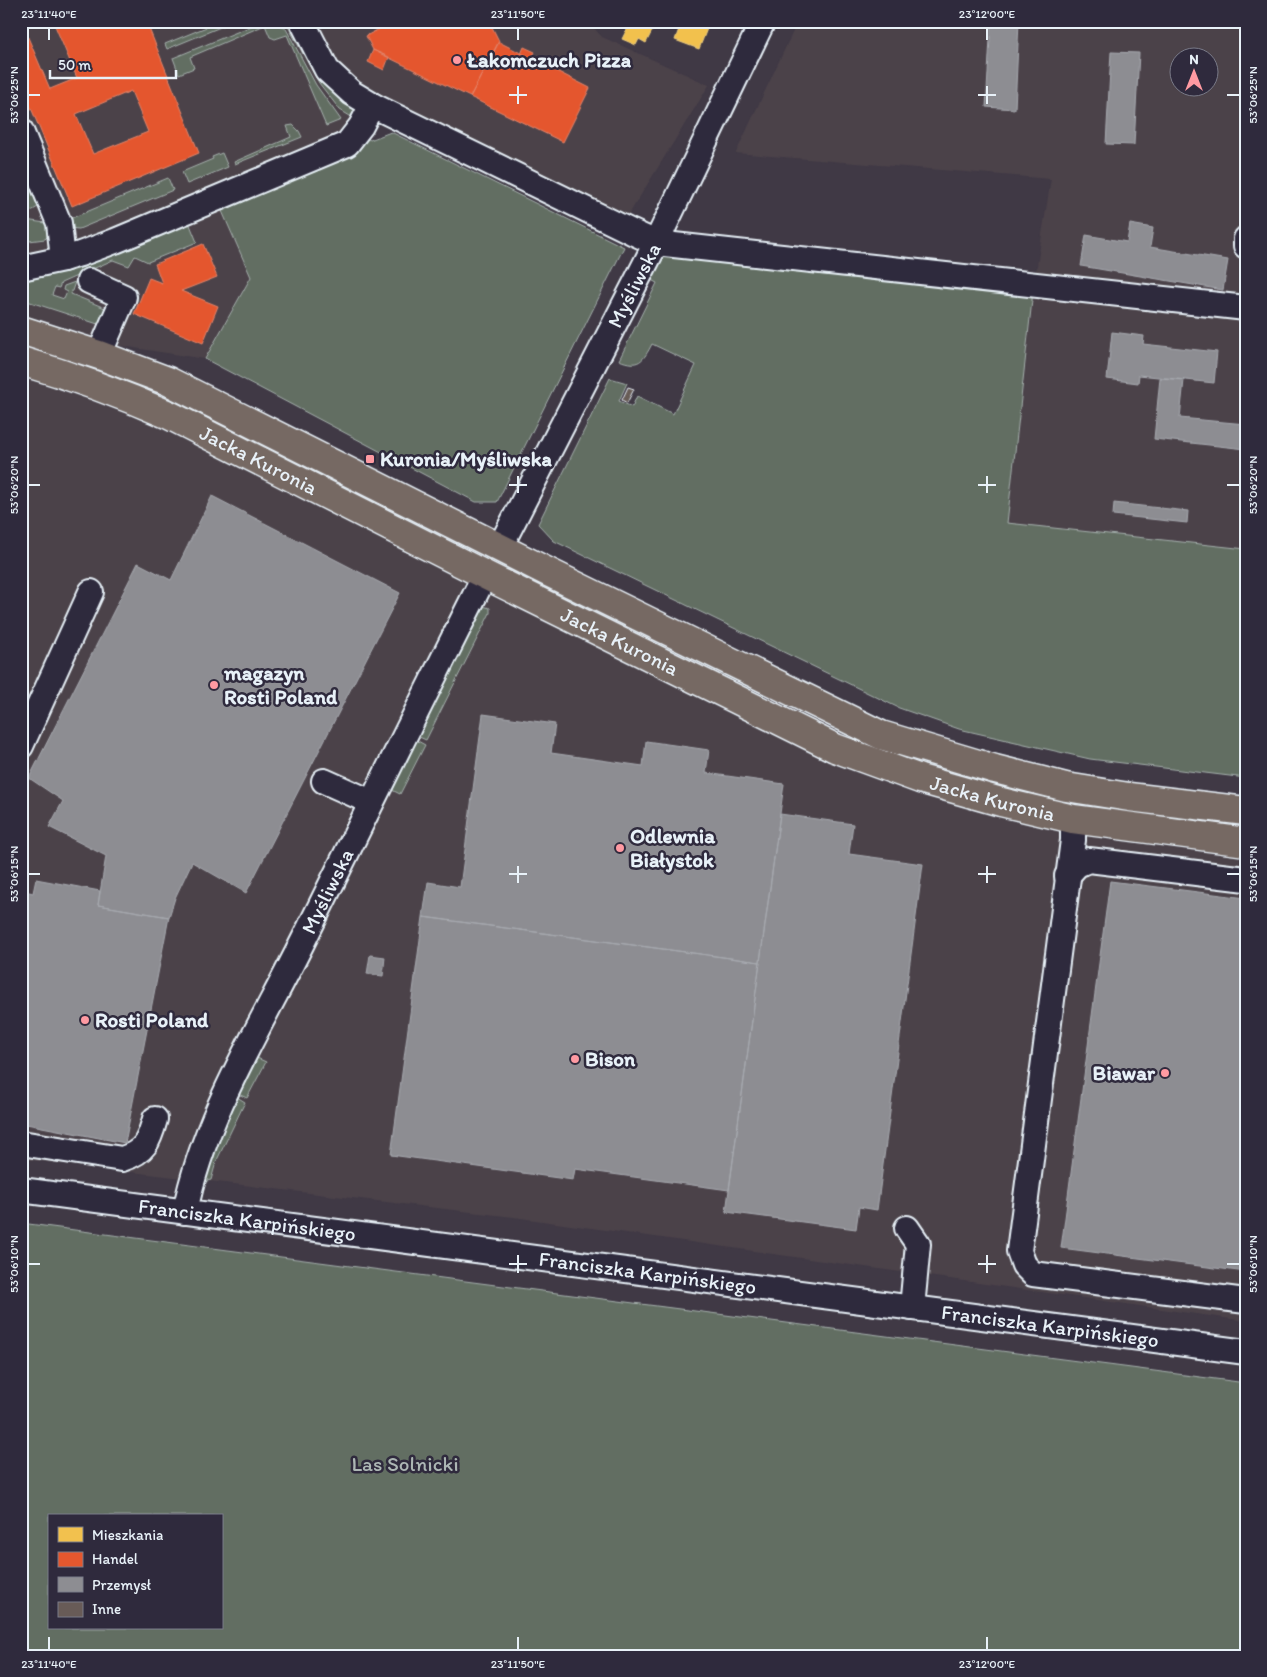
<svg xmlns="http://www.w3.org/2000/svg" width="1267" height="1677" font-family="Itim,sans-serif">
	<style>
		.built { fill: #4c434a; fill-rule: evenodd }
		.green { fill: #626e62; stroke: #a5b0ad; fill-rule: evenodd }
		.homes { fill: #f2c14e; stroke: #efcf81 }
		.shops { fill: #e4572e; stroke: #e5856b; fill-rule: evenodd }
		.industry { fill: #8d8d92; stroke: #a8abb1 }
		.building { fill: #685b57; stroke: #e8f1f8 }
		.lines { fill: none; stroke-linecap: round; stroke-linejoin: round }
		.minor-casing { stroke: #e8f1f8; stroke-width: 28 }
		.major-casing { stroke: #e8f1f8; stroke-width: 31 }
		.minor { stroke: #2f2a3d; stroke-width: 24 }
		.major { stroke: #766964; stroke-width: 28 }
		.ticks { fill: none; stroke: #e8f1f8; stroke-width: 2 }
		.poi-dot { fill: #ff9aa2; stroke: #2f2a3d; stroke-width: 2 }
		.labels { text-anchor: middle; stroke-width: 5; stroke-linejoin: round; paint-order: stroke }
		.poi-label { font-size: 21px; font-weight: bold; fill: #e8f1f8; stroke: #2f2a3d; text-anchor: start }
		.street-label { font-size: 21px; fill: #e8f1f8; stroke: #2f2a3d }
		.park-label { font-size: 21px; fill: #acb6b4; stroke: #2f2a3d }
		.neatline { fill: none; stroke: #e8f1f8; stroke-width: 2 }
		.ticks-label { font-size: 12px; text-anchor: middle; fill: #e8f1f8 }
	</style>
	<rect width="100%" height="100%" fill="#403945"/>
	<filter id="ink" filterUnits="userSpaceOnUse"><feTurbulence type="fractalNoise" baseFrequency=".02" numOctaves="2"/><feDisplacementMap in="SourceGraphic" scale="10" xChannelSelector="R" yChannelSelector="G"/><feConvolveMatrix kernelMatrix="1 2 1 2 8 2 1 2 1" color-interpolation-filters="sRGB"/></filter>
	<g filter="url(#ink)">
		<!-- built -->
		<path class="built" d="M21 21H587L602 37 709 85 624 222 375 99 339 159 222 211 251 277 205 359 21 330Z
			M798 21H1246V549L1007 524 1033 291 1051 179 736 153ZM1180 58H1210V88H1180Z
			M21 334 91 356 880 738 1246 814V1321L514 1217 21 1159Z"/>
		<!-- green -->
		<path class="green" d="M221 21H235L167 49 165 44Z
			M264 21 285 27 316 85 341 120 326 126 287 35 275 39 270 37 265 25 190 57 194 68 179 74 173 58Z
			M285 21H289L306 51 355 106 357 117 355 119 340 110 319 83Z
			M293 125 299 131 302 137 235 164 234 162 291 137 287 126Z
			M391 132 624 247 497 502H476L205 359 251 277 222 211 339 159 364 136 370 140Z
			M222 153 228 167 187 184 182 172 213 159 212 157Z
			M168 178 173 190 79 229 67 228V220Z
			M21 188 40 191 45 203 24 215H21Z
			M25 220 52 224 53 231 45 239 21 242V222Z
			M188 220 197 242 148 262 135 256 129 266 113 260 61 283 59 288 55 287 52 295 64 299 67 292 63 290 64 286 75 282 71 294 105 308 110 297 104 326 21 299V276Z
			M669 256 1033 291 1007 523 1246 549V778L1090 759 959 729 899 708 554 541 538 524 610 378 627 383 619 401 632 407 637 396 673 414 696 365 652 344C643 361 639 368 619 360L657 283 647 278 661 257Z
			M483 606 490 608V613L426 740 417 736Z
			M416 740 425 745 400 794 390 789Z
			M257 1058 266 1062 247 1098 238 1094Z
			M237 1097 245 1102 216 1162 211 1180 203 1182 210 1159Z
			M21 1223 1246 1383V1656H21ZM49 1516H221V1628H49Z"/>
		<!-- homes -->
		<path class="homes" d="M631 21H652L656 23 646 43 639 39 636 45 622 39Z
			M682 21H710L699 49 675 40Z"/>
		<!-- shops -->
		<path class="shops" d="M21 21 50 89 77 78 53 21H146L199 153 72 206 21 84ZM131 91 148 132 93 154 76 114Z
			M394 21H489L499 41 470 97 373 50 366 36Z
			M499 42 590 88 563 142 470 97Z
			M524 47 535 52 531 59 521 54Z
			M373 50 389 57 384 70 368 62Z
			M203 244 217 277 181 291 218 306 203 343 134 314 149 278 162 283 155 264Z"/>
		<!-- industry -->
		<path class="industry" d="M991 21H1019L1015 109 986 107Z
			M1111 52 1139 53 1134 145 1106 144Z
			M1130 224 1153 228 1150 247 1228 260 1223 290 1081 266 1086 235 1127 242Z
			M1112 332 1144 336 1143 344 1217 352 1214 383 1139 375 1138 383 1107 379Z
			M1160 378 1184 380 1180 418 1246 424V449L1154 439Z
			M212 496 400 593 246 893 192 862 175 898 169 917 98 905 106 856 49 827 63 801 29 778 138 563 171 580Z
			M1114 503 1188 511 1187 523 1113 515Z
			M483 714 555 724 551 753 643 766 646 741 709 750 706 773 784 784 760 962 423 917 428 882 460 887Z
			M780 814 853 824 849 854 923 864 877 1210 859 1207 856 1229 726 1212Z
			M36 879 100 891 98 905 169 917 125 1143 21 1123V890L33 893Z
			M1110 881 1246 898V1272L1061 1248Z
			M423 917 760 962 729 1190 575 1169 573 1180 391 1155Z
			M370 955 385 957 383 976 367 974Z"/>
		<!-- building -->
		<path class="building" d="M628 387 634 389 627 403 622 400Z"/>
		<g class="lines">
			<!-- minor casing -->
			<g class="minor-casing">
				<g id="minor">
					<path d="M302 21 327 70 352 93 372 105 632 232 656 243 1246 308"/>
					<path d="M21 131 59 223 63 259 80 254 115 241 347 144 361 126 372 105"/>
					<path d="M1246 246V239"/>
					<path d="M21 268 63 259"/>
					<path d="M89 281 124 297 99 355"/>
					<path id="s1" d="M500 547 656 243 763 21"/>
					<path d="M21 746 91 592"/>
					<path d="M324 781 371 802"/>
					<path d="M1073 819V840L1019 1251 1024 1265 1033 1274 1246 1301"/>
					<path d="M1067 876 1077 865 1089 860 1246 879"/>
					<path d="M21 1143 122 1159C145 1152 149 1141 155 1119"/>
					<path id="s2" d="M21 1190 1246 1352"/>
					<path id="s3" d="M185 1212C204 1114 263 1023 307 933 366 814 425 694 485 575"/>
					<path d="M907 1228 918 1244 912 1308"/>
				</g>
			</g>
			<!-- major casing -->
			<g class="major-casing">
				<g id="major">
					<path d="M21 330 99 355 168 381 546 571 881 735 995 769 1066 787 1129 797 1246 811"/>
					<path id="s4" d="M21 361C72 376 121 394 169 415L485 575 835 748 920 779 1001 802 1073 819 1246 842"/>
				</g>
			</g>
			<!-- minor -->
			<use href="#minor" class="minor"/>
			<!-- major -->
			<use href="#major" class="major"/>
		</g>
	</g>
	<!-- ticks -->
	<path class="ticks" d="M49 28V40M518 28V40M987 28V40M518 86V104M987 86V104M28 95H40M509 95H527M978 95H996M1227 95H1240M518 476V493M987 476V493M28 485H40M509 485H527M978 485H996M1227 485H1240M518 866V883M987 866V883M28 874H40M509 874H527M978 874H996M1227 874H1240M518 1255V1273M987 1255V1273M28 1264H40M509 1264H527M978 1264H996M1227 1264H1240M49 1637V1650M518 1637V1650M987 1637V1650"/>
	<!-- markers -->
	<g class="poi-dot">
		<circle cx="457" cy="60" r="5"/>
		<rect x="365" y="454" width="10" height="10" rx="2.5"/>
		<circle cx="214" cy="685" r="5"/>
		<circle cx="620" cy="848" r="5"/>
		<circle cx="85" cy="1020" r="5"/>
		<circle cx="575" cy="1059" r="5"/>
		<circle cx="1165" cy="1073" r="5"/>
	</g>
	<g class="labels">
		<!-- poi labels -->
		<g class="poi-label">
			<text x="467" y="67">Łakomczuch Pizza</text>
			<text x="380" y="466">Kuronia/Myśliwska</text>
			<text x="224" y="680">magazyn<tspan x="224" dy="24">Rosti Poland</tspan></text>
			<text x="630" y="843">Odlewnia<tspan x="630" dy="24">Białystok</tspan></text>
			<text x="95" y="1027">Rosti Poland</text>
			<text x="585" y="1066">Bison</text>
			<text x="1155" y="1080" text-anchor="end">Biawar</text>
		</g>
		<!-- street labels -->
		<g class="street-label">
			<text dy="7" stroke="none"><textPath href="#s1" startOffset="294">Myśliwska</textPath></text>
			<text dy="7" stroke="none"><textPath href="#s4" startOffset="258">Jacka Kuronia</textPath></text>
			<text dy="7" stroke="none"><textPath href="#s4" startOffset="662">Jacka Kuronia</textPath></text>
			<text dy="7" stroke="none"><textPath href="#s4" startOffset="1068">Jacka Kuronia</textPath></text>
			<text dy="7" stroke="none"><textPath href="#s3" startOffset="352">Myśliwska</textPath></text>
			<text dy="7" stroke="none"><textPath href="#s2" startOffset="228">Franciszka Karpińskiego</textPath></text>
			<text dy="7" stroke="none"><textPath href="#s2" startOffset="632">Franciszka Karpińskiego</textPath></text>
			<text dy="7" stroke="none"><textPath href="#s2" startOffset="1038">Franciszka Karpińskiego</textPath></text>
		</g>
		<!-- park labels -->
		<g class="park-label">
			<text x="405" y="1471">Las Solnicki</text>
		</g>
	</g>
	<!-- margin -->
	<rect width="1267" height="1677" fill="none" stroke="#2f2a3d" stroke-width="55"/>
	<!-- legend -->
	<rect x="48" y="1514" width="175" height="115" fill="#2f2a3d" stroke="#797a88"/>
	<rect x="58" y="1527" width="25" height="15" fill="#f2c14e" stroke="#797a88"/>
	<text x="92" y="1540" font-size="15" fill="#e8f1f8">Mieszkania</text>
	<rect x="58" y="1552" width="25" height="15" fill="#e4572e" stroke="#797a88"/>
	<text x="92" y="1564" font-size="15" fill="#e8f1f8">Handel</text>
	<rect x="58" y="1577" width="25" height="15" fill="#8d8d92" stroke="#797a88"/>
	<text x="92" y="1590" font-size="15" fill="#e8f1f8">Przemysł</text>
	<rect x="58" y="1602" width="25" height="15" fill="#685b57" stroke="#797a88"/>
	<text x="92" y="1614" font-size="15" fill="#e8f1f8">Inne</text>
	<!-- north arrow -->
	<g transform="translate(1194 72)"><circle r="24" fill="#2f2a3d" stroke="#797a88"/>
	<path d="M0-4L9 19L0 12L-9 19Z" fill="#ff9aa2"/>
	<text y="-8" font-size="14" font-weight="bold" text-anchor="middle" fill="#e8f1f8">N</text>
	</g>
	<!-- scale -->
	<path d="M50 70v8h126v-8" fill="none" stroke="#e8f1f8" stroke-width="2.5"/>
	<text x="58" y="70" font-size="15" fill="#e8f1f8" stroke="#2f2a3d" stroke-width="4" paint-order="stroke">50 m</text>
	<rect x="28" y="28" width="1212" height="1622" class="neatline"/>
	<g class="ticks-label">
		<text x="49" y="18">23°11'40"E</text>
		<text x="518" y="18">23°11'50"E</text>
		<text x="987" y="18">23°12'00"E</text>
		<text transform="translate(14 95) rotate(-90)" y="4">53°06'25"N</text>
		<text transform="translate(1253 95) rotate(-90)" y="4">53°06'25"N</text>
		<text transform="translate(14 485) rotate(-90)" y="4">53°06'20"N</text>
		<text transform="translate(1253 485) rotate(-90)" y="4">53°06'20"N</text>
		<text transform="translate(14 874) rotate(-90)" y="4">53°06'15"N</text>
		<text transform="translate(1253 874) rotate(-90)" y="4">53°06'15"N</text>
		<text transform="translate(14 1264) rotate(-90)" y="4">53°06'10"N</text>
		<text transform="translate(1253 1264) rotate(-90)" y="4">53°06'10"N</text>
		<text x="49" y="1668">23°11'40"E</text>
		<text x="518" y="1668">23°11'50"E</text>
		<text x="987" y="1668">23°12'00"E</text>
	</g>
</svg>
